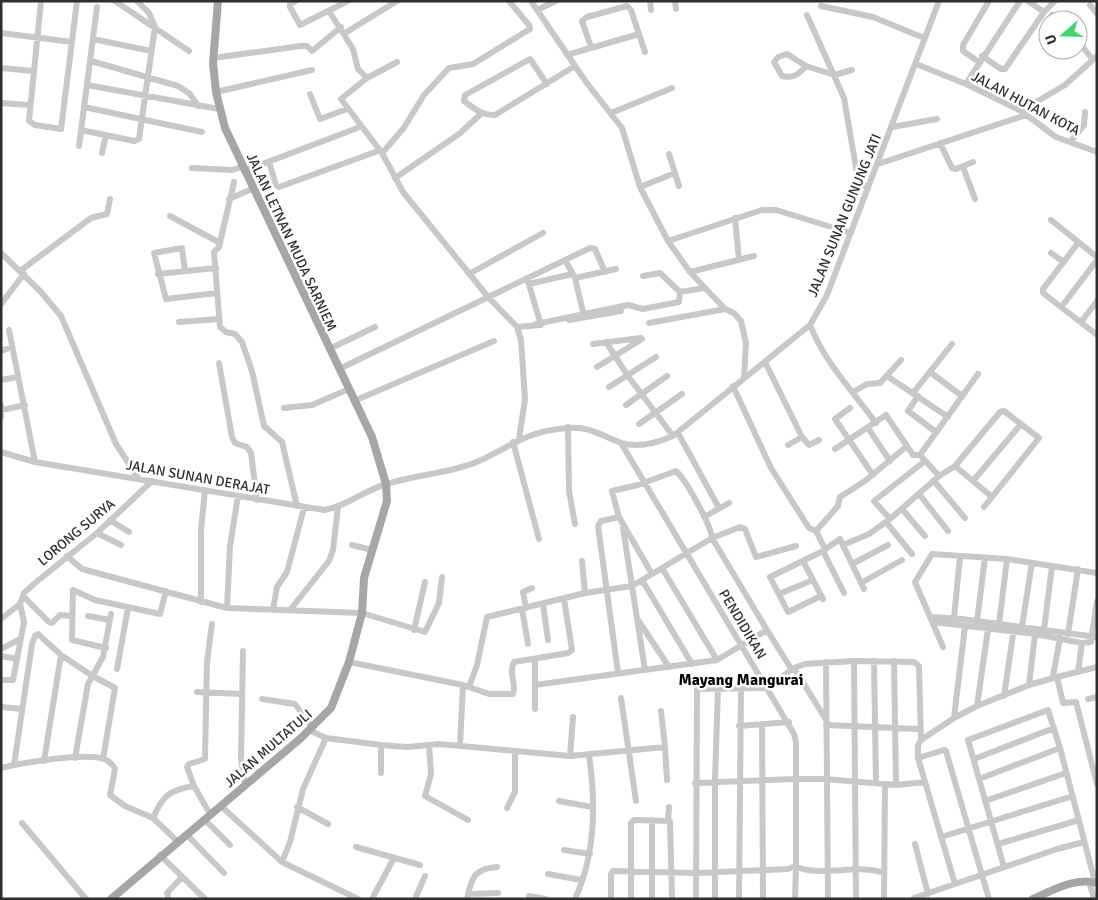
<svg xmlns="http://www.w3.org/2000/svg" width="1098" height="900" font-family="Signika,sans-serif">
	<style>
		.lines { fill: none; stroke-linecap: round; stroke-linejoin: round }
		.minor { stroke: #c8c8c8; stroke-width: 6 }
		.major { stroke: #a6a6a6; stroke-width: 8 }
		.labels { text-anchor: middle; stroke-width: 5; stroke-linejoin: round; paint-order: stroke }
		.street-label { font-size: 14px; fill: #2e2e2e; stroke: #fff }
		.quarter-label { font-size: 16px; font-weight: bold; fill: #000; stroke: #fff }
	</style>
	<rect width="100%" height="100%" fill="#fff"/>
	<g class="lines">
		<!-- minor -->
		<path class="minor" d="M41 1 29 121 35 125 61 129 77 1
			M115 1 189 51
			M296 1 290 4V7L300 25 348 1
			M531 1 586 82 622 128 640 187 668 241 690 272 725 309 734 313 741 321 746 343 744 377
			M650 1 651 10
			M675 1 676 9
			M1028 1 1044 12
			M1090 5 1097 14
			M821 6 873 17 924 38
			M537 10 556 1
			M329 11 353 49 358 69 367 78 341 99 382 153 403 192 489 298 517 327 521 340 525 399 519 439
			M807 15 844 98 858 179 868 189
			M1052 15 1060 20
			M1 33 72 42
			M345 33 397 1
			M93 39 151 51
			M1078 41 1093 60
			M591 47 582 21 587 17 627 6 631 10 645 52
			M567 55 639 34
			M982 56 1001 69H1005L1044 12 1055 1
			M213 58 301 46H307L312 51 341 27
			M91 61 178 86 190 94 198 106
			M979 62 963 51V45L989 1
			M916 64 966 84 1021 111 1056 137 1097 152
			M806 66 787 54 778 57 774 62 782 76C793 79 799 74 806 66L834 75 852 70
			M1 68 33 71
			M367 78 397 62
			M547 84 530 59 465 95 464 101C474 108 482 116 495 115L575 66
			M966 84 1020 1
			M87 85 219 109
			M216 92 312 70
			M310 94 320 119 347 109
			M1 103 29 105
			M84 107 202 132
			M1021 111 1065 85 1097 56
			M611 113 672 88
			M892 127 937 119
			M81 130 134 141 139 139 155 27 149 13 137 1
			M1070 142 1084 125 1085 112
			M940 143 952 168 956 169 973 162
			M79 146 97 7
			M102 153 106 135
			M382 153 403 129 424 95 449 68 473 64 530 29 529 25 509 1
			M669 154 679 186
			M269 162 276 185 279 187 378 151
			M878 164 1026 115
			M963 167 975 199
			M192 168 232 170 242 167
			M244 171 360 127
			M395 178 459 134 482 113
			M234 182 219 247 214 252 220 327 226 332 235 334 242 342 252 371 264 426 282 442 297 506
			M640 187 675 173
			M229 199 252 189
			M170 216 220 243
			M735 218 739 260
			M1051 220 1097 257
			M668 241 762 210H776L851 233
			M1078 243 1043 289V293L1097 335
			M1 253 40 291 61 316 116 444 139 479
			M1051 253 1064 262
			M565 260 575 278 584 316
			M20 271 91 218 107 214 110 199
			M185 271 182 248 154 253 166 299 217 293
			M690 272 754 256
			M158 274 216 268
			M469 274 543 233
			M527 278 541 325
			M575 278 616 269
			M529 284 572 274
			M680 292 704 288
			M1 304 24 274
			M1062 306 1097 260
			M569 320 621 311
			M179 322 219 319
			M1081 322 1097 301
			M649 323 725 309
			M536 324 628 305 643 309 679 302 680 292 660 273 643 276
			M810 325C825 363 852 390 876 423
			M517 327 540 325
			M9 330 35 462
			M606 342 628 376 673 436
			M593 344 641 338
			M329 349 375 327
			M1 351 12 347
			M765 362 802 437 788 445
			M219 363 232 437 235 443 247 447 251 453 257 500
			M597 367 642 339
			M339 369 590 248 595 249 605 272
			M930 372 962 396
			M887 376 948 417
			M1 380 18 377
			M733 386 771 468 809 528 816 531 825 549
			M609 387 656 357
			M853 392 867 384 880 383 901 360
			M913 393 952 344
			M918 396 908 411 936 432
			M354 401 494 341
			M1 405V417
			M626 405 667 376
			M284 408 312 405 349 389
			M850 408 835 419 873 475
			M2 410 25 405
			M639 424 682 394
			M568 427 569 491 575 524
			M868 428 890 461
			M678 433 719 508
			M802 437 809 445 819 440
			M513 442 539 539
			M621 443 794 734 796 742V866C815 878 861 863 884 873
			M835 449 886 415 913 455H920L939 476
			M1 452 35 462 324 510C348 506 364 490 387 484 417 474 449 474 479 461 504 450 524 434 552 430 564 428 576 426 589 430 600 433 610 439 621 443 638 448 657 443 673 436L810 325 827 295 939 1
			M920 455 978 374
			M955 466 992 497
			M934 481 965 518
			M973 481 1021 424
			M919 494 948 531
			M902 509 925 536
			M704 517 729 503
			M890 519 874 501 925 461
			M110 520 129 532
			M886 522 912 554
			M623 528 645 670
			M816 531 838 506 840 497 865 481 907 446
			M97 533 121 545
			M352 545 372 550
			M843 545 869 534 890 519 939 476 955 466 1000 412 1004 411 1039 438 984 507
			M823 551 844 593
			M67 556 82 569 227 608 230 546 238 496
			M582 561 585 593
			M803 561 823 599
			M852 564 888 545
			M662 568 717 660
			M642 580 692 664
			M861 583 902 560
			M779 594 813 580
			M23 596 49 622 52 623 60 615 72 616
			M821 596 788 612 770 577 823 551 840 539 864 589
			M201 602V530L205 490
			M543 604 548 640
			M227 608 362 613 425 632 439 603 442 577
			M526 608 523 592 532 588
			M273 609 277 587 287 572 304 508
			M522 609 528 644
			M290 610 329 561 333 550 338 507
			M88 616 110 620
			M930 617 962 619 1097 637
			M954 618 960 557
			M1 619 20 604 24 593 35 583 97 533 152 481
			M638 620 669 667
			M977 621 985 558
			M933 622 1035 634 1082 643
			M999 624 1007 559
			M1022 626 1032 563
			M414 630 425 582
			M767 630 792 670
			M1044 630 1052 566
			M1068 634 1078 569
			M943 647 915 582 932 554 1007 559 1097 573
			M106 648 72 640 73 590 95 600 160 614 166 591
			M1 649 20 639
			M243 651 241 759 245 784
			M1 656 17 659
			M535 659V709
			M854 661 856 899
			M874 661 876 783
			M894 661 896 785
			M349 662 463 685 489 694H513C517 685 508 672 514 662L568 653 572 650 564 599
			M826 662 828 899
			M794 668 825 718
			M117 669 128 608
			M1078 672 1082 643 1091 642 1097 601
			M618 673 598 526 601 521 619 517
			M1053 676 1060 638
			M1057 677 1097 667
			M1 680H13L24 622 20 604
			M535 685 717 660 767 630 712 538C711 525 686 480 676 471L638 485 612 491 619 517 652 574
			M1029 685 1035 634
			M469 687 477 665 487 617 585 593 632 586 712 538 740 527 745 529 756 557 796 546
			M197 692 242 694
			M1004 696 1014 628
			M621 698 636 801
			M262 699 295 704 312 727
			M1088 699 1097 697
			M977 706 988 629
			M1 707 22 709
			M954 718 965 626
			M762 724 763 899
			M826 725 919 729
			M739 726 789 722
			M309 730 326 738 381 745 407 747 439 744 570 756 665 747 661 711
			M429 745 431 774 425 796 468 820
			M460 745 463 685
			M665 747 667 780
			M570 756 573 717
			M75 758 88 684 103 657 111 614
			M918 758 944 750 946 751 989 899
			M974 759 1054 728
			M44 761 61 655
			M14 765 32 644 35 636 38 634 61 655 91 675 115 688 103 759
			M1 768C21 763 86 752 104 759 109 761 113 765 115 769L110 795 125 806 153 818 177 841
			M381 773V745
			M979 779 1060 748
			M695 783 795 779H825L896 785 925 782
			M559 801 592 807
			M985 801 1066 773
			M221 806 282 862 358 899
			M297 807 328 824
			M507 808 515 792V752
			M210 814 194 786 187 767 189 764 205 759 207 662 212 624
			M153 818C163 795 170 790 194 786
			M204 819 230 845
			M652 820V899
			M668 821 669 807
			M22 823 86 899
			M186 834 224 873
			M941 837 1073 796
			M915 844 928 894
			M998 844 1079 820
			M356 847 420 865
			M564 850 590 854
			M160 855 205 899
			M282 862 290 842 303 789 326 738
			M1004 867 968 740 1048 710 1060 748 1095 882
			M548 874 581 880
			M1089 881 1094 899
			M955 884 918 758V745L921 740 954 718 977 706 1029 685 1057 677 1063 703 1076 702 1097 784
			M468 894 498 893
			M529 896 546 899
			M914 898 1057 849 1084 842
			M169 899 167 893 182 877
			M372 899 394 858
			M415 899 425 876
			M467 899C471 878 475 868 497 867
			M575 899C596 854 596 803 589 755
			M611 899V874L613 871 696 873 788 869 796 866 795 899
			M631 899V823L634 820 670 821 672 899
			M696 899 697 689 767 688 794 668 805 664 854 661 914 662 919 666 921 740
			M715 899V781L718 688
			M739 899 741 688
			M884 899 885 784"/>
		<!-- major -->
		<path class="major" d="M111 899 301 738 331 708 349 662 362 613 364 578 387 501 386 484 372 437 225 128 216 92 213 63 218 1
			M1033 899C1053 890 1075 877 1097 883"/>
	</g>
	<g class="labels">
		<!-- street labels -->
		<g class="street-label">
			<text transform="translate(1026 103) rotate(28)" y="5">JALAN HUTAN KOTA</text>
			<text transform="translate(844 215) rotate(-68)" y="5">JALAN SUNAN GUNUNG JATI</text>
			<text transform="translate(292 242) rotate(65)" y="5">JALAN LETNAN MUDA SARNIEM</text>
			<text transform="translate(198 477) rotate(10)" y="5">JALAN SUNAN DERAJAT</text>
			<text transform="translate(76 532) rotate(-40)" y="5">LORONG SURYA</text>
			<text transform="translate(743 624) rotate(59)" y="5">PENDIDIKAN</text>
			<text transform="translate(268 748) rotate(-41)" y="5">JALAN MULTATULI</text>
		</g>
		<!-- quarter labels -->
		<g class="quarter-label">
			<text x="741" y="685">Mayang Mangurai</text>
		</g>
	</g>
	<!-- border -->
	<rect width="1098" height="900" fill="none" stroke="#2e2e2e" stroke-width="5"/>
	<!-- north arrow -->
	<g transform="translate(1063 35) rotate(250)"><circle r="24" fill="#ffffff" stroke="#ababab"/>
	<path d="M0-4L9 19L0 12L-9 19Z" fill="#41d46f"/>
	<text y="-8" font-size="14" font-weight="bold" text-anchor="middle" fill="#2e2e2e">U</text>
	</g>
</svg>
